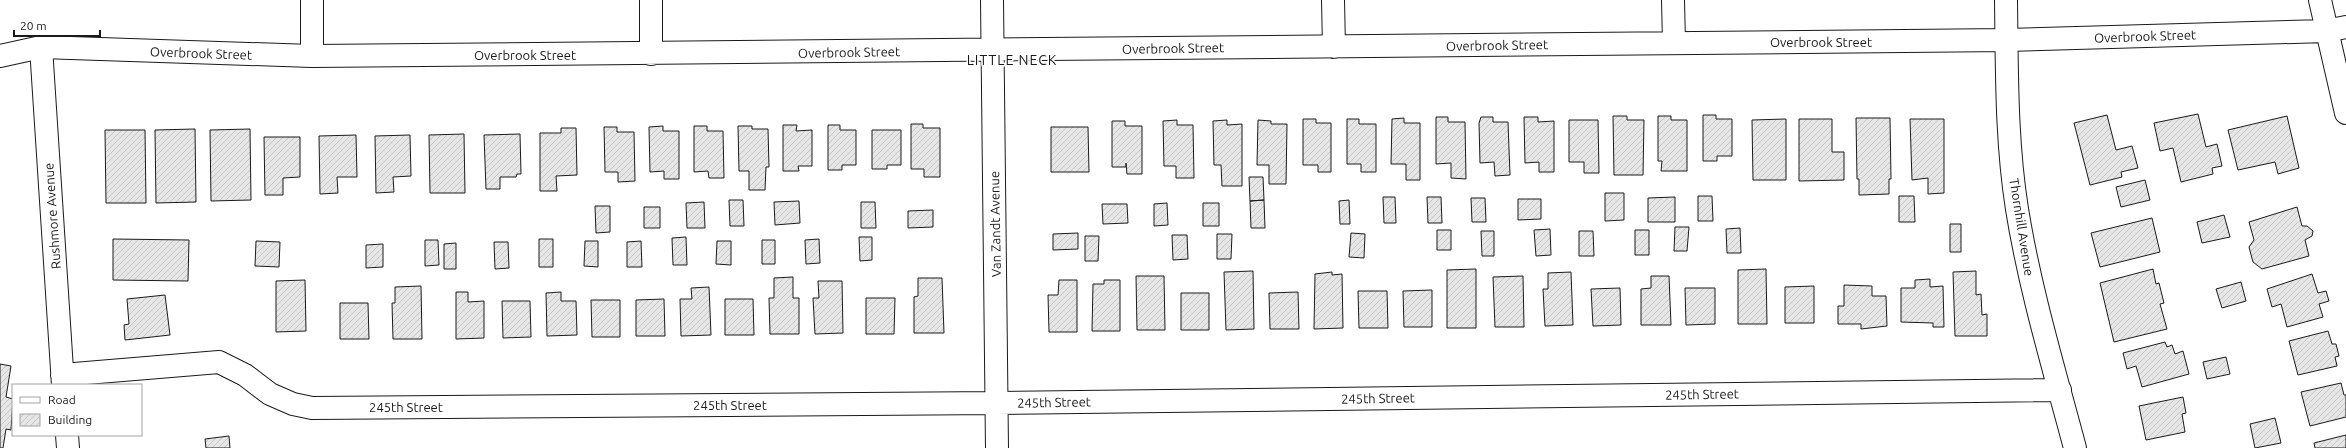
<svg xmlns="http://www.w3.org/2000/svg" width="2346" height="448" font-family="Ubuntu,sans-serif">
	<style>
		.building { fill: url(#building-hatch); stroke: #1a1a1a }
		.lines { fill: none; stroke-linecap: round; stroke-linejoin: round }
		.street-casing { stroke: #1a1a1a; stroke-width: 24 }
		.street { stroke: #fff; stroke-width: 22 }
		.labels { text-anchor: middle; stroke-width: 3; stroke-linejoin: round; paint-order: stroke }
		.street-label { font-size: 13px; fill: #1a1a1a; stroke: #fff }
		.neighbourhood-label { font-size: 14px; letter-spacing: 1px; fill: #1a1a1a; stroke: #fff }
	</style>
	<defs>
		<pattern id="building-hatch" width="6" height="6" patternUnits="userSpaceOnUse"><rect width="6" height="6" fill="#e6e6e6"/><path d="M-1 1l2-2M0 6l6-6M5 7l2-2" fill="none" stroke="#c5c5c5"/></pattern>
	</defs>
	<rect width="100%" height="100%" fill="#fff"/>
	<!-- building -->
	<path class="building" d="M2198 114 2206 147 2217 144 2222 166 2212 168 2213 174 2181 182 2173 148 2160 151 2154 123Z
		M1703 115H1716V119H1732V156H1717V161H1703Z
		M2107 115 2116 150 2132 146 2138 168 2121 172 2122 177 2090 185 2074 123Z
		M1613 116H1627V120H1644L1643 175H1614Z
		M1658 116H1671V120H1687V171H1661L1662 161H1658Z
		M2287 116 2299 168 2278 174 2275 162 2238 170 2228 130Z
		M1436 117H1448V122H1465L1466 179 1451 178V163L1436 164Z
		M1481 117H1493V122H1508L1510 175 1495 176 1494 162 1480 163 1479 123Z
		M1524 117H1538V122L1554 121V172H1539V162L1525 163Z
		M1404 118V123H1420V180H1406V164H1391L1392 119Z
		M1856 118H1890L1891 179H1889V194L1859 195V179H1857Z
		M1303 119H1316V123H1331V172H1318V165H1303Z
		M1347 119H1359V124H1376V172H1361V164H1347Z
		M1786 119V180H1753L1752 120Z
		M1799 119H1832V152H1844V180L1799 181Z
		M1910 119H1944V193L1928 194V178L1912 180Z
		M1177 120V125H1193L1194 178H1176V166H1164L1163 121Z
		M1227 120V125L1242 124V186H1222L1221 165H1214L1213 121Z
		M1258 120 1271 121V124H1287L1286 184H1269V165H1257Z
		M1569 120H1598L1599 173H1584V162H1569Z
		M1112 121H1125V126H1142V174H1127L1126 163V167H1112Z
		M911 124H923V128H940V177H924V169H911Z
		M783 125H797L796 131 812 130V166H798L799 171H783Z
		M828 125H840V130H856V165H842V170H828Z
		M663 126V131H679V179H664V171L650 172 649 127Z
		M694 126H707V131H723L724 178H709L708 171 694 172Z
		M738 126H752V129H768L769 167H766L765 190H749V171H739Z
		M604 127H617V132H634L635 181 618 182V172H605Z
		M1051 127H1088L1089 172H1051Z
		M561 128H576L577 175 556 176 557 191H540V133H561Z
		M195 129 196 202 156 203 155 130Z
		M250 129 251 200 211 201 210 130Z
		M105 130H145L146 203H106Z
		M872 130H901V165H887V169H872Z
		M464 134 465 193H430L429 135Z
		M520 134 521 174H517L516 177H500V189H486L484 135Z
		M356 135 357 177H337L338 193 320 194 319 136Z
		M410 135 411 176 393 177 394 192 376 193 375 136Z
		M264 137H300V177L283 178V195H265Z
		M1249 177H1263L1264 200 1250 201Z
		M2145 180 2150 200 2121 207 2116 187Z
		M1605 193H1624V220L1605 221Z
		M1698 196H1712L1713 221H1698Z
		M1899 196H1914L1915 222H1899Z
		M1383 197H1395L1396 223H1384Z
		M1427 197H1441L1442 223H1428Z
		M1675 197V222H1648V198Z
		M1471 198H1485L1486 222H1472Z
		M1518 199H1541V219L1518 220Z
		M729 200H743L744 226H730Z
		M1264 200 1265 228H1251L1250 201Z
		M1349 200 1350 224H1340L1339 201Z
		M799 201 800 223 775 225 774 202Z
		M704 202 705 228H687L686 203Z
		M861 202H875L876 228H861Z
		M1167 203 1168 225 1154 226V204Z
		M1203 203H1219V226H1203Z
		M1102 204H1127L1128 223 1103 224Z
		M595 206H610V232L596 233Z
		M644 207H660V228H644Z
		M2297 207 2302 226H2307L2313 231 2312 236 2305 240 2309 256 2262 269 2253 262 2249 247 2254 240 2249 222Z
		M933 210V227L908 228V211Z
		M2224 215 2230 237 2202 243 2197 222Z
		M2152 218 2160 252 2100 267 2091 233Z
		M1950 224H1961V252H1950Z
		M1675 227H1689L1687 251H1674Z
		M1740 228 1741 253H1727L1726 229Z
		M1550 229 1551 255 1536 256 1534 230Z
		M1437 230H1451V250H1437Z
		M1635 230H1649V255H1635Z
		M1481 231H1494V256H1482Z
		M1579 231H1593L1594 256H1579Z
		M1078 233V249L1053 250V234Z
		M1351 233 1365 234 1364 258 1349 257Z
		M1217 234H1232L1231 259H1217Z
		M1172 235H1187L1188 259 1173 260Z
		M1085 236H1099L1098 261H1085Z
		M686 237 687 265H673L672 238Z
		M859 237H872V260L860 261Z
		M113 239 189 240 188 281 113 280Z
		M539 239H553V267H539Z
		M819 239 820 263 806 264 805 240Z
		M425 240H438L439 265 425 266Z
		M762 240H775V264H762Z
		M256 241 280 242 279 267 255 266Z
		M585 241H598V267L584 266Z
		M641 241 642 267H627V242Z
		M717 241H731V265L716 264Z
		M494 242H508L509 268 495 269Z
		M456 243V269H444V244Z
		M383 244V267L366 268V245Z
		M1476 269V328H1447V270Z
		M1766 269 1767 324H1738V270Z
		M2153 269 2156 284 2159 283 2164 303 2160 304 2167 329 2114 342 2100 283Z
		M1253 271 1254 329 1226 330 1224 272Z
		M1976 271V295L1981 294 1982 315 1987 314V336H1955L1953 272Z
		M1332 272V275L1342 274 1343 328 1314 329 1315 274Z
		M1571 272 1573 325 1545 326 1543 289H1548V273Z
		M2312 274 2318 293 2326 291 2329 301 2319 304 2323 317 2287 327 2281 304 2272 307 2267 289Z
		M1136 276H1164L1165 330H1137Z
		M1523 276 1524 327H1495L1493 277Z
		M1651 276H1669L1671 325H1641V289L1651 288Z
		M793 277V298H799V334H770L769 298H774V278Z
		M918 278H942L944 333H914V297L918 296Z
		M1930 279V287L1943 286 1944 327H1933V323L1901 322V288H1915V280Z
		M305 280 306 331 276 332V281Z
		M1059 280H1077V332H1049L1048 295H1058Z
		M1104 280H1120V331H1092L1093 284H1104Z
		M818 281H842L843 333 815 334 813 298H819Z
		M2241 282 2246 301 2222 308 2216 289Z
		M1844 285 1872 286V296H1886L1887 326 1861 329V324H1838V306H1844Z
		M421 286 422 339H393L392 303H395V287Z
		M1814 286V323H1785V287Z
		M709 287 711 335 681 336 680 299H692L691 288Z
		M1620 288 1621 325 1593 326 1591 289Z
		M1685 288H1715V324L1686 325Z
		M1432 290V327H1404L1403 291Z
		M1358 291H1387L1388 328H1359Z
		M456 292H468V302L484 301V338L456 339Z
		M561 292V301H576L577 335 547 336 546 293Z
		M1298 292 1299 329H1270L1269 293Z
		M1181 293H1209V330H1181Z
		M165 295 170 335 125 340 124 325 129 324 127 299Z
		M866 298H895L894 334H866Z
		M664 299 665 336H636V300Z
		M725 299H753L754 335H725Z
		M591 300H620V337H592Z
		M502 301H530L531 337 503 338Z
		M340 303H368L369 339H340Z
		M2328 331 2332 344H2336L2339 356 2335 357 2337 366 2298 375 2289 341Z
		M2165 342 2167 347 2172 345 2175 354 2183 351 2189 374 2142 387 2136 366 2127 369 2123 353Z
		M2226 357 2230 374 2207 379 2203 362Z
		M0 364 11 366 6 397 13 399 11 430 6 429 3 448H0Z
		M2341 383 2344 395H2346V417L2310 426 2301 392Z
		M2183 397 2186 413 2182 414 2185 432 2146 440 2139 406Z
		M2275 418 2281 443 2255 448 2250 424Z
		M2346 435V448H2315L2314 443Z
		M229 436 230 448H206L205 439Z"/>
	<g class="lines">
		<!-- street casing -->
		<g class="street-casing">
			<path id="street" d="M312 0V56
				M651 0V54
				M992 0 997 448
				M1333 0 1334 47
				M1673 0 1674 43
				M2006 0C2007 70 2006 140 2017 209 2030 290 2054 369 2075 448
				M2320 0 2346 113
				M41 47 63 385
				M0 56 41 47 312 56 2006 40 2326 31 2346 27
				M62 375 219 362 245 375 270 394 293 404 312 408 997 403 2060 390
				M67 435 68 448"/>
		</g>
		<!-- street -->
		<use href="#street" class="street"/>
	</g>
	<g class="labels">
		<!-- street labels -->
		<g class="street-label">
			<text transform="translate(2145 36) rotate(-2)" y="5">Overbrook Street</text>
			<text x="1821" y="47">Overbrook Street</text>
			<text transform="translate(1497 45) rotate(-1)" y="5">Overbrook Street</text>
			<text transform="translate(1173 48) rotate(-1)" y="5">Overbrook Street</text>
			<text transform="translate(849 52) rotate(-1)" y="5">Overbrook Street</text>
			<text transform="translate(201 53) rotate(2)" y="5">Overbrook Street</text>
			<text x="525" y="60">Overbrook Street</text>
			<text transform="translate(52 216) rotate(-94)" y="5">Rushmore Avenue</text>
			<text transform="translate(995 224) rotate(-91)" y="5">Van Zandt Avenue</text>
			<text transform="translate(2022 227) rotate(81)" y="5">Thornhill Avenue</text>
			<text transform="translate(1702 394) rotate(-1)" y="5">245th Street</text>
			<text transform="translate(1378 398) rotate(-1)" y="5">245th Street</text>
			<text transform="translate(1054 402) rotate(-1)" y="5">245th Street</text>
			<text x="730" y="410">245th Street</text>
			<text x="406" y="412">245th Street</text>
		</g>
		<!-- neighbourhood labels -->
		<g class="neighbourhood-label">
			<text x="1012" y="65">LITTLE NECK</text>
		</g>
	</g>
	<!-- legend -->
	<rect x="12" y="384" width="130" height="52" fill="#ffffff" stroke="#a3a3a3"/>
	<rect x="20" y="397" width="20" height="6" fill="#ffffff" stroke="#a3a3a3"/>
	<text x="48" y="404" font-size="12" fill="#1a1a1a">Road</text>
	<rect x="20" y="414" width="20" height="12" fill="url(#building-hatch)" stroke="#a3a3a3"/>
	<text x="48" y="424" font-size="12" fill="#1a1a1a">Building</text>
	<!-- scale -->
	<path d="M14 30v6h86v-6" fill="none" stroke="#1a1a1a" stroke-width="2"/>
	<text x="20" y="30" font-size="12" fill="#1a1a1a" stroke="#ffffff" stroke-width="3" paint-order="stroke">20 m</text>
</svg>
